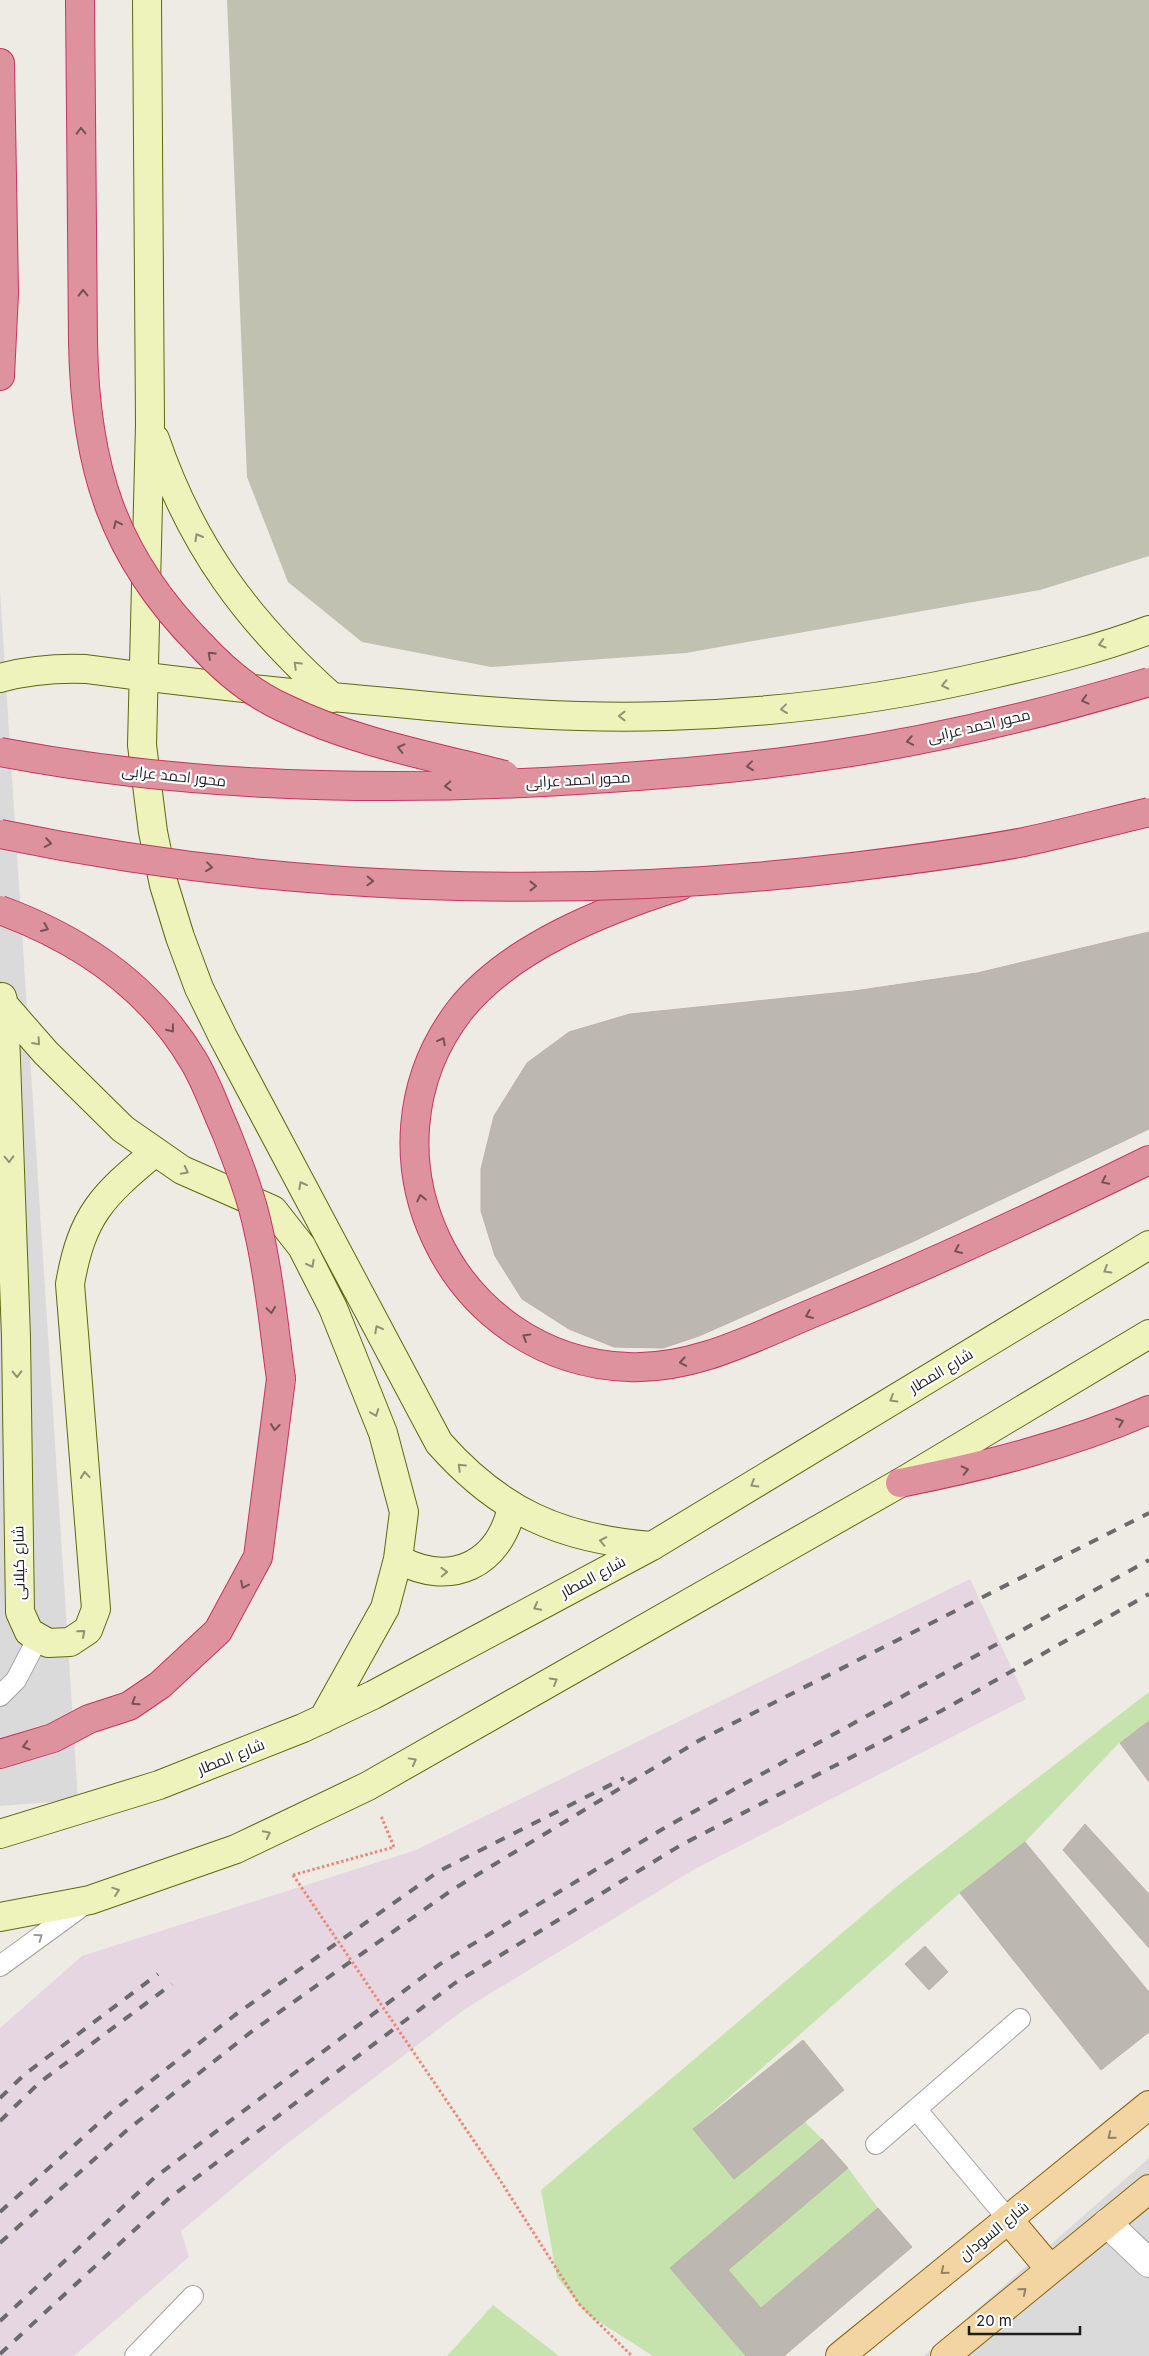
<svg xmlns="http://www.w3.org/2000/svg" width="1149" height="2356" font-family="Inter,Cairo,sans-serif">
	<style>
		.residential { fill: #dbdada }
		.industrial { fill: #e6d6e2 }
		.construction { fill: #c0c1b0 }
		.grass { fill: #c6e3ae }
		.building { fill: #bdb7b1; stroke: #bdb2a8 }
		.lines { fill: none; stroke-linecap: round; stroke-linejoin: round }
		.lane-casing { stroke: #a1a1a1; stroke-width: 22 }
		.street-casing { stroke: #a1a1a1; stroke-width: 30 }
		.secondary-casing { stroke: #5c690f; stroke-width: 30 }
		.primary-casing { stroke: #88650e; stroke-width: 30 }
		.highway-casing { stroke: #c83461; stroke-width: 30 }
		.path { stroke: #ec8776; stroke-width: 3; stroke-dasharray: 2.5 2.5; stroke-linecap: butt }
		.lane { stroke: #fff; stroke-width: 20 }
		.street { stroke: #fff; stroke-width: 28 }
		.secondary { stroke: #eef3bc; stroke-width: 28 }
		.primary { stroke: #f3d4a3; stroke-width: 28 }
		.highway { stroke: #de929d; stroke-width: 28 }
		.rail { stroke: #6b6b6b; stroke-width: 4; stroke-dasharray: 10 10; stroke-linecap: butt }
		.highway-bridge-casing { stroke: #c83461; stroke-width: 30; stroke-linecap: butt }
		.path-bridge { stroke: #ec8776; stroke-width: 3; stroke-dasharray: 2.5 2.5; stroke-linecap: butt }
		.highway-bridge { stroke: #de929d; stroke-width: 28 }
		.oneway { stroke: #745257 }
		.oneway2 { stroke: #909374 }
		.oneway3 { stroke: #999 }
		.oneway4 { stroke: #938267 }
		.labels { text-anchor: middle; stroke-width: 4.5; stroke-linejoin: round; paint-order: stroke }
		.street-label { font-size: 15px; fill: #1d1d1d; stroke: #fff }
	</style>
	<rect width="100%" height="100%" fill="#edebe4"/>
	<!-- residential -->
	<path class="residential" d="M0 591 78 1800 0 1806Z
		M1149 2158V2356H924Z"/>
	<!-- industrial -->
	<path class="industrial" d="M970 1579 1026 1699 695 1869 465 2009 284 2146 181 2231 189 2257 74 2356H0V2028L82 1956 416 1850Z"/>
	<!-- construction -->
	<path class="construction" d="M227 0H1149V556L1040 590 686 653 491 667 362 642 288 582 247 477Z"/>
	<!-- grass -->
	<path class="grass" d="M1149 1692V1721L1119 1743 1025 1842 960 1893 693 2129 734 2179 805 2122 822 2139 670 2268 746 2356H653L587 2314 557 2277 541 2190 896 1887Z
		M848 2168 878 2208 761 2308 728 2270Z
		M493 2305 559 2356H447Z"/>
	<!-- building -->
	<path class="building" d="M1149 932V1129L912 1242 699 1336 663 1348 614 1347 569 1329 522 1299 495 1256 481 1211V1169L494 1116 527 1063 569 1032 630 1014 854 991 977 973Z
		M1149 1721V1782L1120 1743Z
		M1085 1824 1149 1894V1948L1063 1850Z
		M1025 1842 1149 1992V2032L1101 2070 960 1893Z
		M925 1946 948 1972 929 1990 905 1964Z
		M803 2040 844 2090 734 2179 693 2129Z
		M822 2139 848 2168 728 2270 761 2308 878 2208 912 2247 784 2356H746L670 2268Z"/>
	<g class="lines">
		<!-- lane casing -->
		<g class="lane-casing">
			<path id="lane" d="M0 1696 16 1680 38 1638
				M0 1966 85 1904
				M916 2109 1008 2219
				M876 2144 1020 2019
				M135 2356 193 2296"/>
		</g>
		<!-- street casing -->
		<g class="street-casing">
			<path id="street" d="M1107 2223 1149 2263"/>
		</g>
		<!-- secondary casing -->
		<g class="secondary-casing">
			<path id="secondary" d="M147 0 150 424 142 745 153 832 164 885 180 937 199 988 223 1037 439 1443C500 1512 561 1539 652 1546
				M155 439C192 547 248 622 333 698
				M0 678C29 670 56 668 86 669 190 683 294 694 398 703 487 712 577 719 667 716 777 713 886 699 993 674 1045 662 1099 649 1149 630
				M2 997 4 1005 46 1053 123 1129 182 1170 273 1210 302 1247 333 1308 383 1433 404 1512 398 1559 385 1608 323 1719
				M4 1005 16 1337 20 1612 29 1632 48 1643 70 1642 88 1630 96 1609 70 1284C82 1215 102 1196 155 1152
				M398 1559C451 1588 499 1565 512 1507
				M0 1834 159 1785 303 1728 373 1695 652 1546 1149 1245
				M0 1917 90 1900 236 1849 368 1786 900 1483 1149 1334"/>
		</g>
		<!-- primary casing -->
		<g class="primary-casing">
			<path id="primary" d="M1008 2219 1050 2269
				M840 2356 1149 2105
				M945 2356 1149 2189"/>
		</g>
		<!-- highway casing -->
		<g class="highway-casing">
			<path id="highway" d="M80 0 83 342
				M0 63 4 293 0 376
				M680 886C605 910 510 947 460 1010 351 1152 450 1360 628 1367 694 1370 755 1337 815 1312 928 1266 1039 1214 1149 1160
				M900 1483C985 1466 1069 1445 1149 1410
				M0 1754 53 1738 89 1719 129 1706 160 1685 218 1631 258 1557 281 1379"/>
		</g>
		<!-- path -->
		<path class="path" d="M293 1875 394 1847 381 1816
			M579 2304 632 2356"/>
		<!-- lane -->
		<use href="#lane" class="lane"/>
		<!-- street -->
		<use href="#street" class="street"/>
		<!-- secondary -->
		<use href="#secondary" class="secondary"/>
		<!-- primary -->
		<use href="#primary" class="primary"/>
		<!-- highway -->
		<use href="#highway" class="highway"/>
		<!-- rail -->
		<path class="rail" d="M0 2098 25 2074 158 1974
			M0 2121 39 2083 172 1984
			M0 2212 109 2114 235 2015 439 1871 624 1778
			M0 2243 126 2131 251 2032 452 1890 700 1740 1149 1513
			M0 2321 154 2178 440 1964 666 1827 1149 1560
			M0 2354 168 2199 455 1983 681 1845 941 1711 1149 1594"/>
		<!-- highway-bridge casing -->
		<g class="highway-bridge-casing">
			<path id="highway-bridge" d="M83 342C85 465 112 555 200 644 223 669 253 694 284 708 353 742 431 756 505 775
				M0 752C172 785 348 791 523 783 624 778 725 771 825 756 935 740 1043 714 1149 682
				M0 834C278 892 570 901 852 867 909 860 967 853 1024 842 1066 833 1107 822 1149 812
				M0 910C79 939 149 986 193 1060 207 1083 215 1108 226 1132 239 1165 252 1198 259 1233 270 1280 274 1330 281 1379"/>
		</g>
		<!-- path-bridge -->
		<path class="path-bridge" d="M293 1875 491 2166 579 2304"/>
		<!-- highway-bridge -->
		<use href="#highway-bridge" class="highway-bridge"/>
	</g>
	<!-- one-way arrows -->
	<defs><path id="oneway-chevron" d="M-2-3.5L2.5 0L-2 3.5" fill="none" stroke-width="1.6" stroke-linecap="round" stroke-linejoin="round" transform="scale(1.25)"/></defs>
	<g class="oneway">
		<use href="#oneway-chevron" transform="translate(81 131) rotate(-91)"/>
		<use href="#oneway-chevron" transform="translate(83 293) rotate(-91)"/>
		<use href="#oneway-chevron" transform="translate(117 524) rotate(-115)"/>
		<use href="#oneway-chevron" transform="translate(211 655) rotate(-137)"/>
		<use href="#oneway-chevron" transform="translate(1085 700) rotate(165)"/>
		<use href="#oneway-chevron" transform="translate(910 741) rotate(170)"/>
		<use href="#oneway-chevron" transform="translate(401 748) rotate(-166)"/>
		<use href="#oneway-chevron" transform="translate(750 766) rotate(173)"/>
		<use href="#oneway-chevron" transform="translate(448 786) rotate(177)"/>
		<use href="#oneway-chevron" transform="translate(48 843) rotate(10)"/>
		<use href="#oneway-chevron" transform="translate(209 867) rotate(7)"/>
		<use href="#oneway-chevron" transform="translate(370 881) rotate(2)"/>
		<use href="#oneway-chevron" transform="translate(533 886)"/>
		<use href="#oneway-chevron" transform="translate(45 928) rotate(23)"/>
		<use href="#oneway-chevron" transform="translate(171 1029) rotate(52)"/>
		<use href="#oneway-chevron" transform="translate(442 1041) rotate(-62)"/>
		<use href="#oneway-chevron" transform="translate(1105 1181) rotate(154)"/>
		<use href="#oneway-chevron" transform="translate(421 1198) rotate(-102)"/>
		<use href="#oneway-chevron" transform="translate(958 1250) rotate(156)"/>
		<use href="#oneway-chevron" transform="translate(271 1310) rotate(82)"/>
		<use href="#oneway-chevron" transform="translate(809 1315) rotate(157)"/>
		<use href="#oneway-chevron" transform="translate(526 1337) rotate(-150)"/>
		<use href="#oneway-chevron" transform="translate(683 1362) rotate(170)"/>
		<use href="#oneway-chevron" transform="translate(1120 1422) rotate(-21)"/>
		<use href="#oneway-chevron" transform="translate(275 1427) rotate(96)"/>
		<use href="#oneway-chevron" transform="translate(965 1470) rotate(-13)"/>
		<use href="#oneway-chevron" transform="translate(244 1585) rotate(116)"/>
		<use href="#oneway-chevron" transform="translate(135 1702) rotate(147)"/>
		<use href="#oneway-chevron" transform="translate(26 1746) rotate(163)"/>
	</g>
	<g class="oneway2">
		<use href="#oneway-chevron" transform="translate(198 537) rotate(-120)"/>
		<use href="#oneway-chevron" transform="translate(1102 644) rotate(164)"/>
		<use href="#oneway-chevron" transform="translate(297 665) rotate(-136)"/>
		<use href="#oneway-chevron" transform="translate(945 685) rotate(168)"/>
		<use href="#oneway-chevron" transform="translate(784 709) rotate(173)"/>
		<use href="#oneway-chevron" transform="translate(622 716) rotate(-180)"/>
		<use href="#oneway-chevron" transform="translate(37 1042) rotate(48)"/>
		<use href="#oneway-chevron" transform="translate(9 1159) rotate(88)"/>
		<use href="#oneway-chevron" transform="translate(185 1171) rotate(27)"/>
		<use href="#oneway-chevron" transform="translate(302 1185) rotate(-118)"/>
		<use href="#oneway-chevron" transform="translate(311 1264) rotate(62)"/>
		<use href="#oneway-chevron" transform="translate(1107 1270) rotate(149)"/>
		<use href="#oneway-chevron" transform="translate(378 1329) rotate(-118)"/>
		<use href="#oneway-chevron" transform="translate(17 1374) rotate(89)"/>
		<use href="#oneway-chevron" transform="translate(893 1399) rotate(149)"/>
		<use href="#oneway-chevron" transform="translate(375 1413) rotate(69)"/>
		<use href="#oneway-chevron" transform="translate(461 1467) rotate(-136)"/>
		<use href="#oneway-chevron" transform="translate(85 1475) rotate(-95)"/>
		<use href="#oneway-chevron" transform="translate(754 1484) rotate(149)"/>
		<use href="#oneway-chevron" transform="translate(603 1541) rotate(-168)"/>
		<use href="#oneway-chevron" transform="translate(444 1572) rotate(-2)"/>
		<use href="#oneway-chevron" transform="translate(537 1607) rotate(152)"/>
		<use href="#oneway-chevron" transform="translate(82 1633) rotate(-41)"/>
		<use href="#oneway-chevron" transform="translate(554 1681) rotate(-30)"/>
		<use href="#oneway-chevron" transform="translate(413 1761) rotate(-29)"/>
		<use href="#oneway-chevron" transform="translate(267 1834) rotate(-26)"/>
		<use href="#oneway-chevron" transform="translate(116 1891) rotate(-19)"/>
	</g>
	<use class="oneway3" href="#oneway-chevron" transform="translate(39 1937) rotate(-36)"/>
	<g class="oneway4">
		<use href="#oneway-chevron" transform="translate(1111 2136) rotate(141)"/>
		<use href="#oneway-chevron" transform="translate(944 2271) rotate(141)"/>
		<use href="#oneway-chevron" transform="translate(1023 2291) rotate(-40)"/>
	</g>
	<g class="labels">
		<!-- street labels -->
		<g class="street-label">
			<text transform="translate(979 726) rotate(-13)" y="5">محور احمد عرابى</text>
			<text transform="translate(174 776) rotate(6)" y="5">محور احمد عرابى</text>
			<text transform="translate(578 780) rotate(-3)" y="5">محور احمد عرابى</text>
			<text transform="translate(941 1371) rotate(-31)" y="5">شارع المطار</text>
			<text transform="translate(19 1563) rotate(-91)" y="5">شارع كيلانى</text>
			<text transform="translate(593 1577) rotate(-28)" y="5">شارع المطار</text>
			<text transform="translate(231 1757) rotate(-22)" y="5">شارع المطار</text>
			<text transform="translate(994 2231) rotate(-39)" y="5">شارع السودان</text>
		</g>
	</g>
	<!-- scale -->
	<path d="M969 2326v8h111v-8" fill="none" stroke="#1d1d1d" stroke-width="2.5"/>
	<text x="976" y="2326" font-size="15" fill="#1d1d1d" stroke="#ffffff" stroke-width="4" paint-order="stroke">20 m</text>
</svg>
